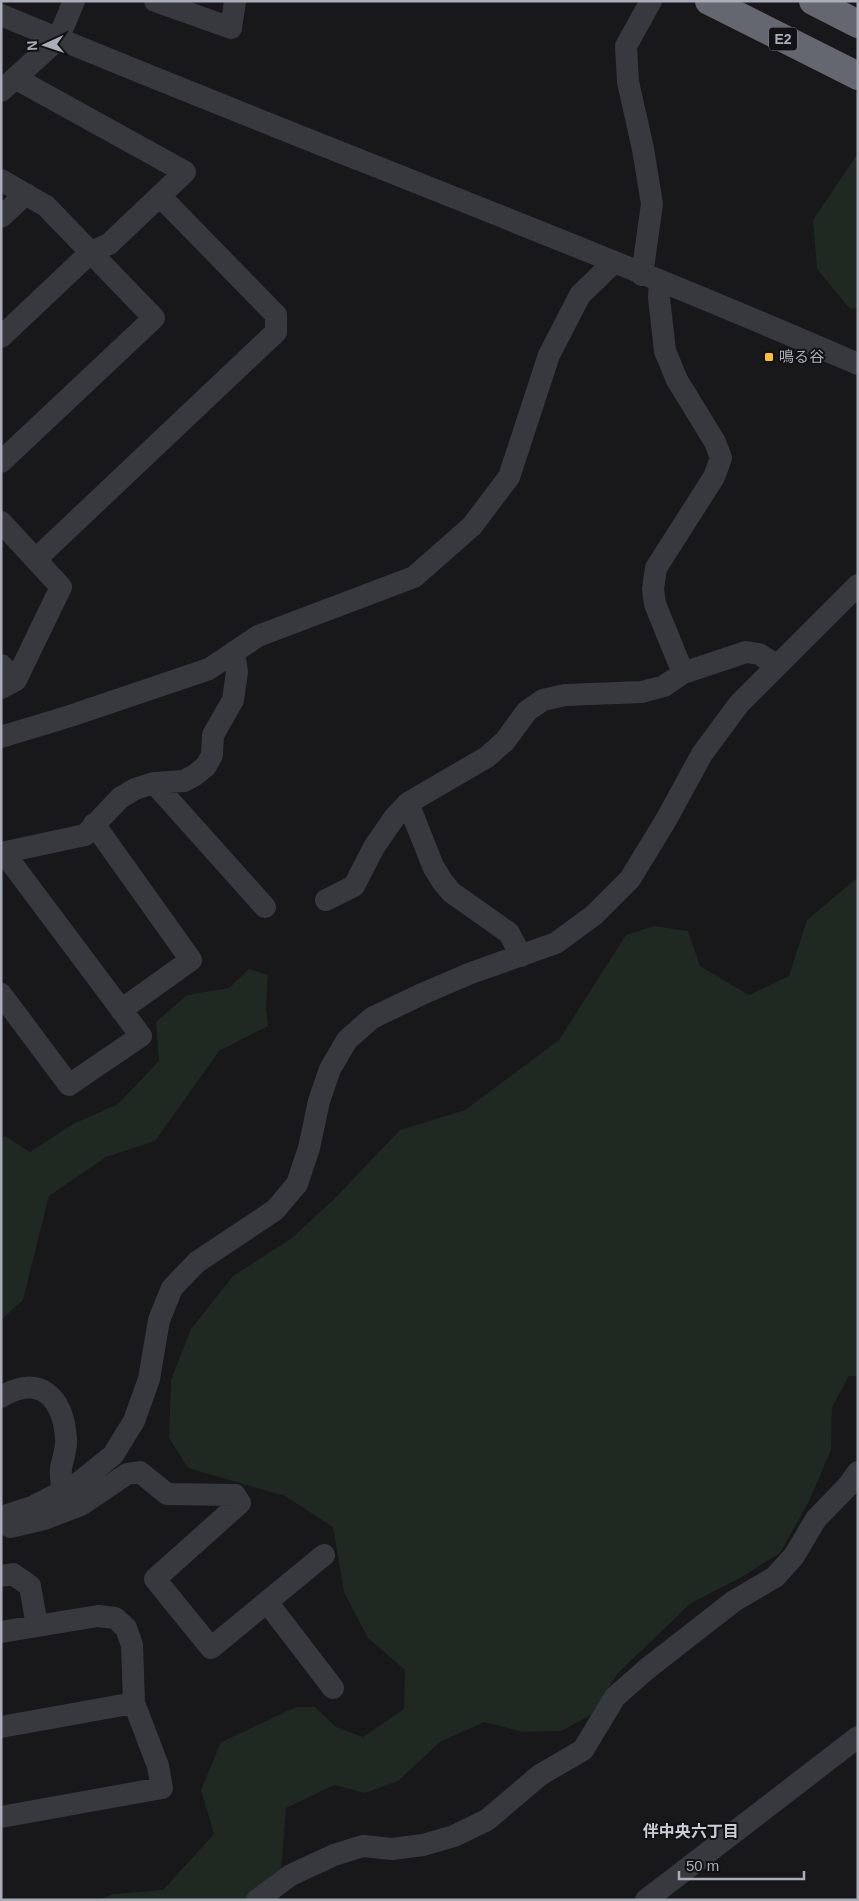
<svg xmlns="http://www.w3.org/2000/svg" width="859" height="1901" font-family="Helvetica,'Noto Sans JP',sans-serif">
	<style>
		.green { fill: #1f2821 }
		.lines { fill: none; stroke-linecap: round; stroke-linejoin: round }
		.minor { stroke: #38393f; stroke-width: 22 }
		.highway { stroke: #646770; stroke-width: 28 }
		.poi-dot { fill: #fdbf2c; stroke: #121215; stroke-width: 2 }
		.labels { text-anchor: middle; stroke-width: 4; stroke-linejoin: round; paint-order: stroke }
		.shield { fill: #121215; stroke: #7c7f88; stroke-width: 1 }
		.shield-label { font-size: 14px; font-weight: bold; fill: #a9aeba }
		.poi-label { font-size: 15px; fill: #a9aeba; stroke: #121215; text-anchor: start }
		.neighbourhood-label { font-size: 16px; font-weight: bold; fill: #cacdd6; stroke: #121215 }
	</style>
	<rect width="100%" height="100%" fill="#18171a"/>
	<!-- green -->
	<path class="green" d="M856 156 858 157V308L850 309 817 269 813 220Z
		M858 877V1376H849L832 1407 831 1450 809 1501 780 1553 742 1577 691 1603 618 1673 591 1715 561 1731 522 1732 484 1722 440 1742 398 1781 365 1793 334 1785 286 1808 281 1871 249 1900H98L113 1894 163 1890 214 1834 201 1790 221 1742 296 1707H315L336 1727 363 1737 404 1709 405 1670 368 1638 344 1592 333 1527 285 1496 188 1468 169 1438 171 1380 191 1329 233 1276 292 1238 334 1199 400 1130 465 1110 559 1040 626 935 654 926 688 931 700 966 749 995 789 976 807 920Z
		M249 969 268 975 266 1008 268 1026 219 1051 155 1141 106 1157 49 1196 23 1300 1 1320V1139L5 1136 30 1152 73 1124 118 1104 159 1061 156 1022 187 995 229 988Z"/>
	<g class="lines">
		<!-- minor -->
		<path class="minor" d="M155 1 231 28 235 1
			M1 15C286 134 575 241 858 364
			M1 91 58 39 74 1
			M1 180 46 206 154 318 1 462
			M1 217 26 194
			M642 275 652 204 643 149 628 82 626 46 651 1
			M660 282 659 298 665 351 677 380 715 442 721 458 714 477 656 568 653 589 655 604 683 673
			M1 337 91 252 109 244 185 172 15 78
			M1 522 61 587 16 680 1 688
			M36 559 276 332V315L160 196
			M1 665 16 680
			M1 737 70 716 209 669 258 636 414 577 472 526 509 477 549 355 580 295 613 263
			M154 783 265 907
			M408 803 433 866 442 881 451 892 509 933 521 956
			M94 824 191 960 121 1010
			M1 853 85 835 120 798 135 789 154 783 184 781 195 775 206 766 212 755 213 735 233 700 237 672 234 652
			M326 900 354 886 374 847 394 818 408 803 487 757 505 741 527 711 543 700 565 695 642 692 664 686 683 673 746 652 759 654 776 665
			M1 994 69 1085 141 1036 4 853
			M1 1397C40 1373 63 1398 66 1438 67 1448 63 1458 61 1468 60 1476 62 1484 62 1491
			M1 1517 32 1507 77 1484 113 1455 134 1421 149 1379 159 1320 172 1288 197 1262 275 1210 297 1184 309 1148 319 1101 330 1069 347 1040 372 1018 422 994 471 973 556 943 594 915 630 879 666 820 702 754 739 704 858 585
			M10 1527 44 1519 81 1505 127 1474 140 1472 167 1494 235 1495 240 1503 155 1579 211 1648 324 1555
			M1 1576 13 1574 30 1586 37 1626
			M267 1602 333 1688
			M1 1632 98 1616 115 1618 126 1628 132 1645 134 1703 158 1766 162 1788 1 1817
			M1 1727 134 1703
			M257 1900 291 1875 334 1855 363 1846 392 1849 423 1845 454 1836 487 1820 540 1775 583 1750 615 1697 648 1668 734 1601 775 1577 794 1556 816 1519 848 1486 858 1472
			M646 1900 858 1737"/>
		<!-- highway -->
		<path class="highway" d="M709 1 858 76
			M813 1 858 24"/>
	</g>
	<!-- markers -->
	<rect class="poi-dot" x="764" y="352" width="10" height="10" rx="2.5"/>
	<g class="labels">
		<!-- shield labels -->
		<rect class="shield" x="769" y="27.5" width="28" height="23" rx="4"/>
		<g class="shield-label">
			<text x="783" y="44">E2</text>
		</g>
		<!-- poi labels -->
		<g class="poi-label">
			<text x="779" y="362">鳴る谷</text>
		</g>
		<!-- neighbourhood labels -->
		<g class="neighbourhood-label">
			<text x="691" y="1837">伴中央六丁目</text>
		</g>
	</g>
	<!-- border -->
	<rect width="859" height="1901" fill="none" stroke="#a9aeba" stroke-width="5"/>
	<!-- north arrow -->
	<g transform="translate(45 45) rotate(267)" stroke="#121215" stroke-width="4" paint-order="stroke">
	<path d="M0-4L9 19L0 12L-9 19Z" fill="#a9aeba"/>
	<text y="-8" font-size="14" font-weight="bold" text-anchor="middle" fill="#a9aeba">N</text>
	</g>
	<!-- scale -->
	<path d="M679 1871v8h125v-8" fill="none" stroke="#a9aeba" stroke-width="2.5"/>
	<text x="686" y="1871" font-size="15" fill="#a9aeba" stroke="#121215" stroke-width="4" paint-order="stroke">50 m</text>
</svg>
